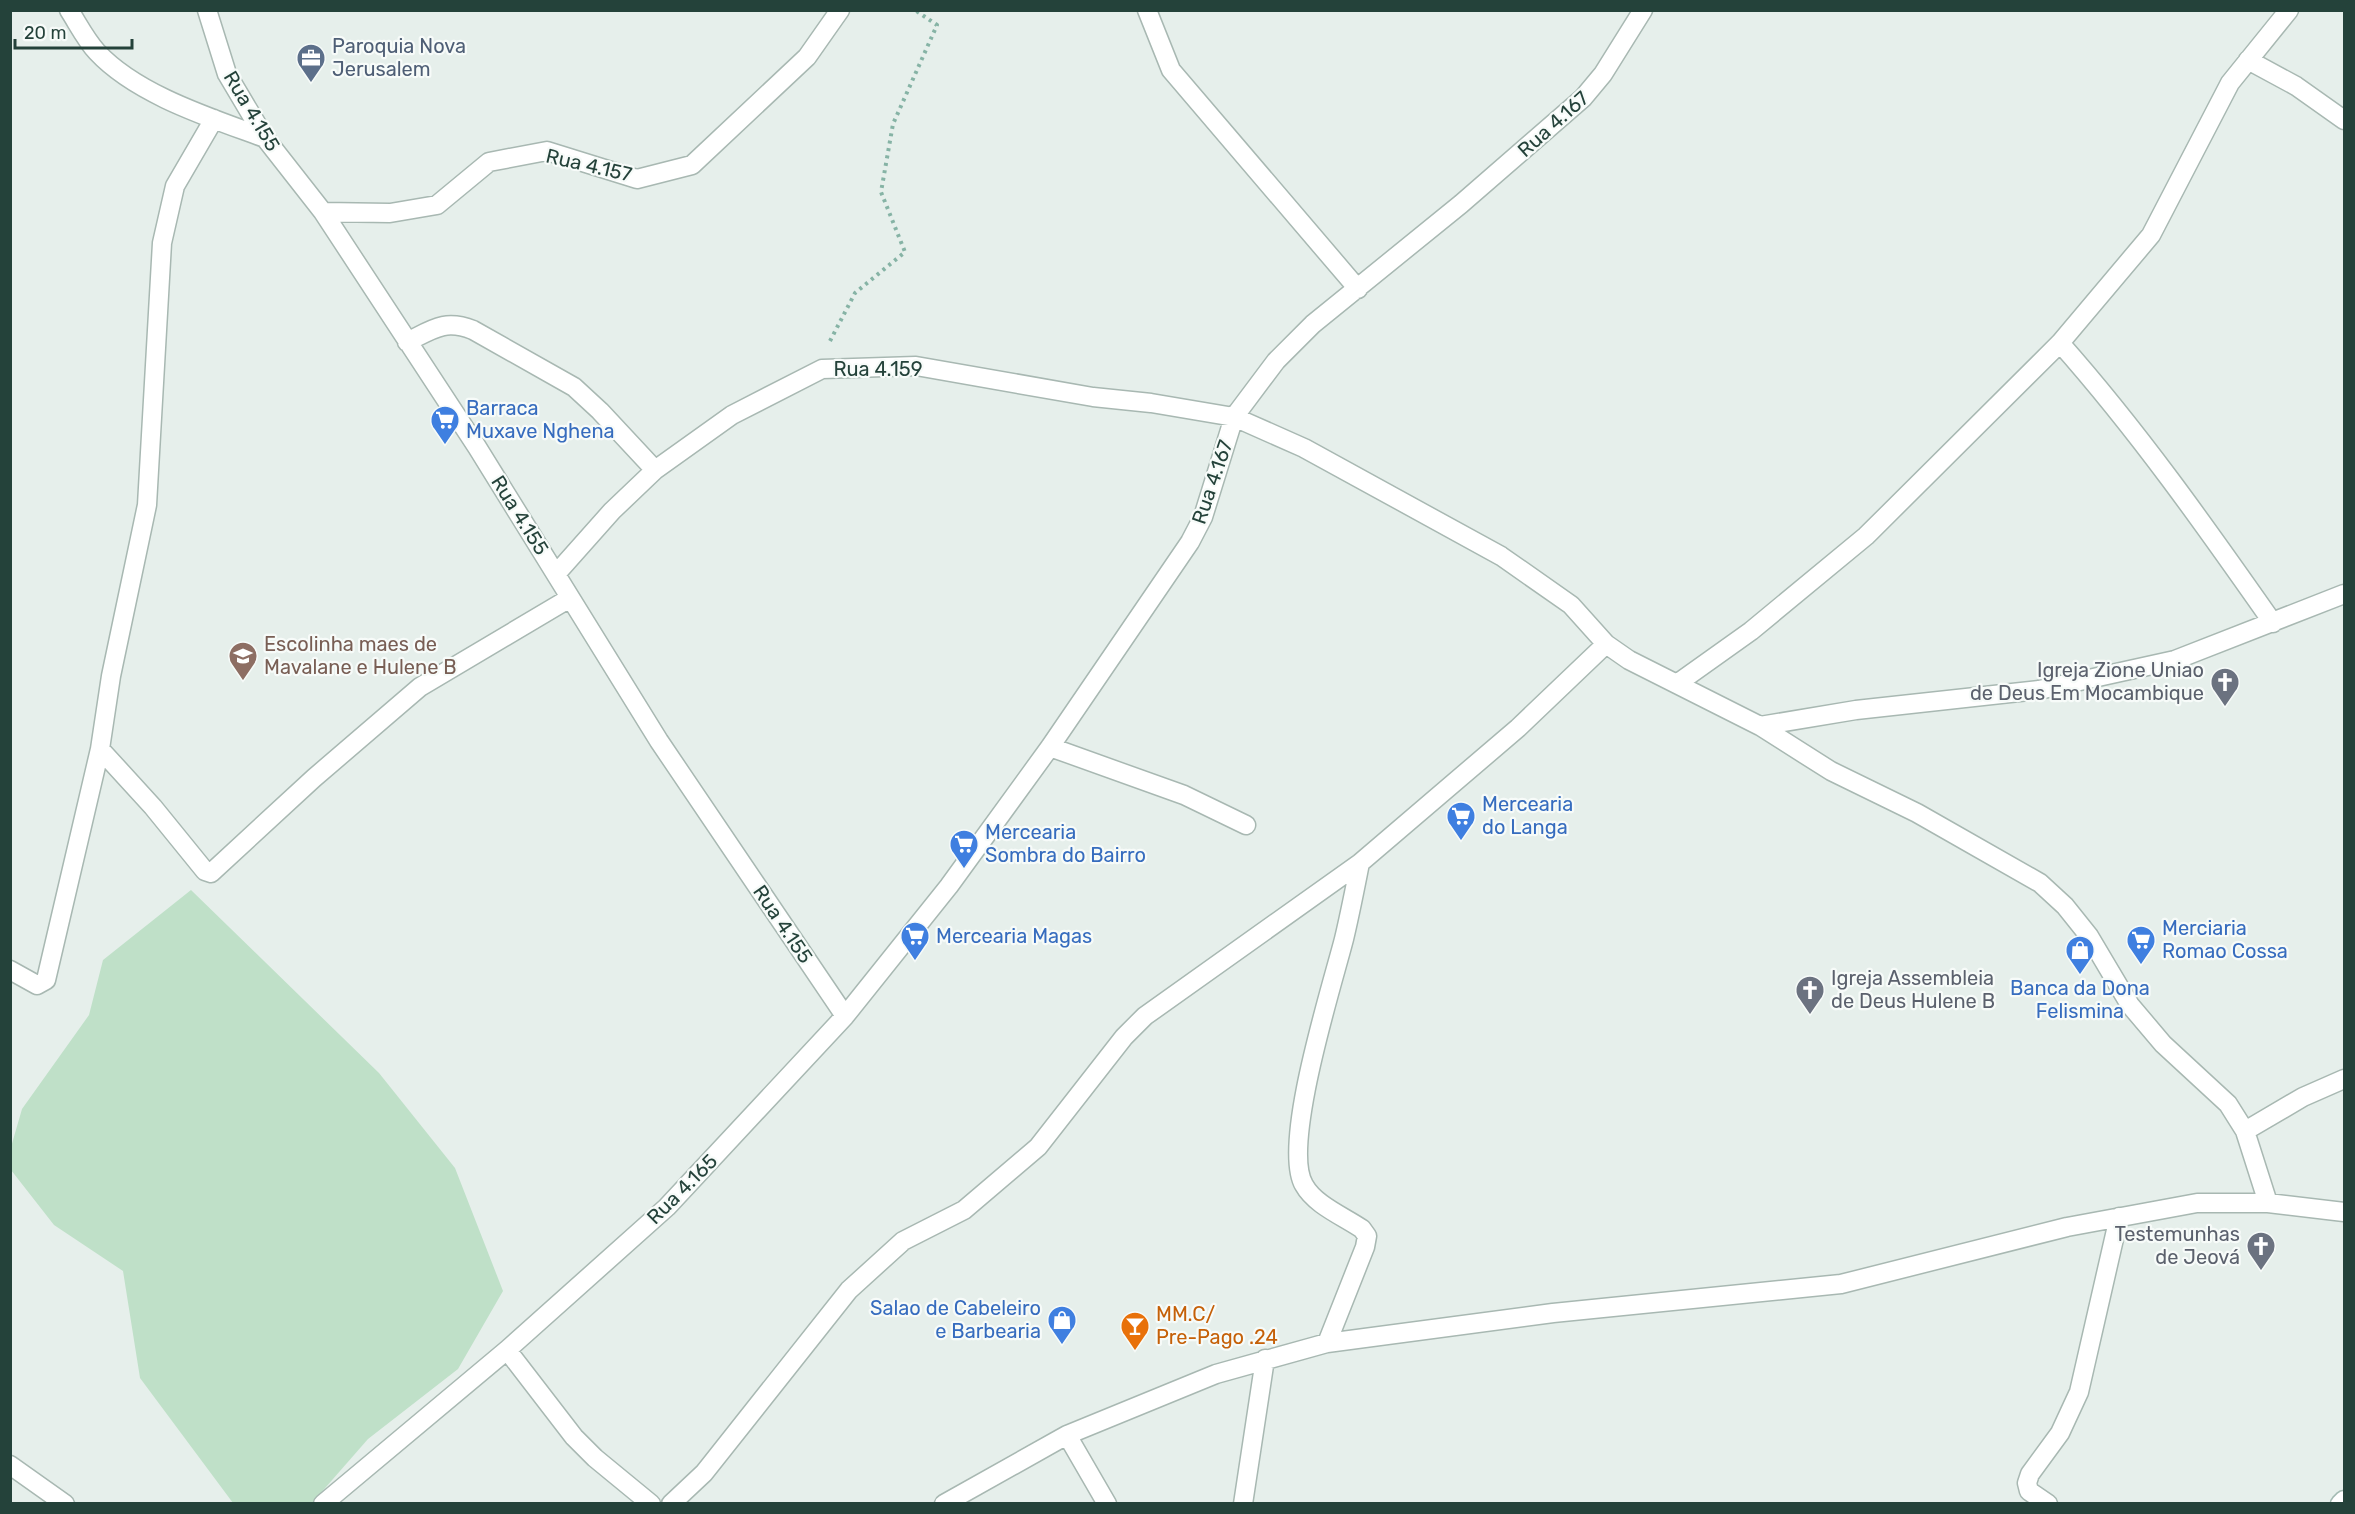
<svg xmlns="http://www.w3.org/2000/svg" width="2355" height="1514" font-family="Rubik,sans-serif">
	<style>
		.green { fill: #bfe0c8 }
		.lines { fill: none; stroke-linecap: round; stroke-linejoin: round }
		.street-casing { stroke: #a8b8b2; stroke-width: 21 }
		.secondary-casing { stroke: #a4bbb3; stroke-width: 21 }
		.path { stroke: #86b3a5; stroke-width: 4; stroke-dasharray: 3 4.5; stroke-linecap: butt }
		.street { stroke: #fff; stroke-width: 18 }
		.secondary { stroke: #fff; stroke-width: 18 }
		.labels { text-anchor: middle; stroke-width: 4.5; stroke-linejoin: round; paint-order: stroke }
		.service-label { font-size: 20px; fill: #4e5e75; stroke: #f7fbf9; text-anchor: start }
		.street-label { font-size: 20px; fill: #24423a; stroke: #f7fbf9 }
		.shop-label { font-size: 20px; fill: #366cbe; stroke: #f7fbf9; text-anchor: start }
		.education-label { font-size: 20px; fill: #785e54; stroke: #f7fbf9; text-anchor: start }
		.worship-label { font-size: 20px; fill: #5b616d; stroke: #f7fbf9; text-anchor: end }
		.food-label { font-size: 20px; fill: #c56008; stroke: #f7fbf9; text-anchor: start }
	</style>
	<rect width="100%" height="100%" fill="#e6efeb"/>
	<!-- green -->
	<path class="green" d="M191 890 379 1073 455 1168 503 1291 458 1369 368 1439 312 1503H233L140 1378 123 1271 54 1225 11 1170V1147L22 1109 89 1015 103 960Z"/>
	<g class="lines">
		<!-- street casing -->
		<g class="street-casing">
			<path id="street" d="M69 10C78 24 86 40 97 52 137 95 211 118 265 138
				M207 10 227 74 265 138 323 212 477 447 659 741 845 1016
				M1147 10 1171 70 1358 289
				M2248 60 2296 86 2344 120
				M323 212 390 213 437 205 489 162 547 151 637 179 692 165 807 57 840 10
				M407 342C433 329 445 319 473 330L574 387 600 411 655 470
				M2060 343C2138 431 2205 526 2273 623
				M556 574 612 511 655 470 732 415 822 369 916 366 1093 397 1151 403 1234 417 1304 448 1501 556 1571 605 1606 644 1629 660 1760 726 1831 771 1917 813 2040 883 2065 906 2089 936 2130 1005 2163 1044 2228 1104 2245 1131 2268 1203
				M1678 683 1751 631 1866 536 2060 343 2151 235 2230 83 2289 10
				M1760 726 1856 710 2039 690 2175 660 2344 594
				M1050 747 1184 795 1246 825
				M100 749 153 807 205 871 211 873 314 778 420 687 570 598
				M10 970 37 985 46 980 100 749 111 676 147 505 162 243 175 186 214 119
				M2245 1131 2303 1097 2344 1079
				M1327 1343 1365 1247 1367 1236 1362 1229C1343 1216 1315 1205 1304 1185 1281 1146 1332 986 1344 939 1350 914 1355 888 1360 863
				M507 1350 574 1437 595 1458 651 1504
				M1067 1435 1107 1504
				M10 1465 65 1504
				M323 1504 507 1350 667 1207 845 1016 949 886 1050 747 1190 542 1203 517 1234 417 1276 361 1313 324 1461 204 1583 98 1603 74 1643 10
				M671 1504 704 1473 849 1290 903 1241 964 1210 1038 1147 1124 1037 1145 1016 1360 863 1518 728 1606 644
				M944 1504 1067 1435 1216 1374 1327 1343 1553 1313 1841 1284 2067 1227 2197 1203H2268L2344 1212
				M1243 1504 1265 1359
				M2048 1504 2029 1491 2027 1483 2030 1474 2060 1433 2079 1392 2119 1217"/>
		</g>
		<!-- secondary casing -->
		<g class="secondary-casing">
			<path id="secondary" d="M2340 1504 2344 1500"/>
		</g>
		<!-- path -->
		<path class="path" d="M830 341 855 293 905 252 881 192 893 124 937 25 915 10"/>
		<!-- street -->
		<use href="#street" class="street"/>
		<!-- secondary -->
		<use href="#secondary" class="secondary"/>
	</g>
	<!-- icons -->
	<defs>
		<g id="office-pin" transform="scale(1.5)"><path d="M0 17L-7.5 6A9.5 9.5 0 1 1 7.5 6Z" fill="#5c6f8a" stroke="#f7fbf9"/><path d="M-6-3h4V-5.5h4V-3h4V5H-6ZM-1-4.5V-3h2v-1.5ZM-6 0V1H6V0Z" fill="#fff"/></g>
		<g id="supermarket-pin" transform="scale(1.5)"><path d="M0 17L-7.5 6A9.5 9.5 0 1 1 7.5 6Z" fill="#3f7fe0" stroke="#f7fbf9"/><path d="M-6-5.5h2.5l.6 2H6L4.5 2H-2.5L-4.4-4H-6ZM-1.5 3.2a1.3 1.3 0 1 0 .1 0ZM3 3.2a1.3 1.3 0 1 0 .1 0Z" fill="#fff"/></g>
		<g id="school-pin" transform="scale(1.5)"><path d="M0 17L-7.5 6A9.5 9.5 0 1 1 7.5 6Z" fill="#8d6e63" stroke="#f7fbf9"/><path d="M0-5L7-2L0 1L-7-2ZM-4 1L0 2.5L4 1V4Q0 6-4 4Z" fill="#fff"/></g>
		<g id="church-pin" transform="scale(1.5)"><path d="M0 17L-7.5 6A9.5 9.5 0 1 1 7.5 6Z" fill="#6b7280" stroke="#f7fbf9"/><path d="M-1.2-6h2.4v3.5h3.3v2.4h-3.3V6h-2.4V-.1h-3.3v-2.4h3.3Z" fill="#fff"/></g>
		<g id="shop-pin" transform="scale(1.5)"><path d="M0 17L-7.5 6A9.5 9.5 0 1 1 7.5 6Z" fill="#3f7fe0" stroke="#f7fbf9"/><path d="M-5-2.5h2.3a2.7 3.5 0 0 1 5.4 0H5L5.5 6h-11ZM-1.5-2.5h3a1.5 2.3 0 0 0-3 0Z" fill="#fff"/></g>
		<g id="bar-pin" transform="scale(1.5)"><path d="M0 17L-7.5 6A9.5 9.5 0 1 1 7.5 6Z" fill="#e8710a" stroke="#f7fbf9"/><path d="M-6-5H6L.8 .8V4.5H3.5V6h-7V4.5H-.8V.8Z" fill="#fff"/></g>
	</defs>
	<g fill-rule="evenodd">
		<use href="#office-pin" x="311" y="58"/>
		<use href="#supermarket-pin" x="445" y="420"/>
		<use href="#school-pin" x="243" y="656"/>
		<use href="#church-pin" x="2225" y="682"/>
		<use href="#supermarket-pin" x="1461" y="816"/>
		<use href="#supermarket-pin" x="964" y="844"/>
		<use href="#supermarket-pin" x="915" y="936"/>
		<use href="#supermarket-pin" x="2141" y="940"/>
		<use href="#shop-pin" x="2080" y="950"/>
		<use href="#church-pin" x="1810" y="990"/>
		<use href="#church-pin" x="2261" y="1246"/>
		<use href="#shop-pin" x="1062" y="1320"/>
		<use href="#bar-pin" x="1135" y="1326"/>
	</g>
	<g class="labels">
		<!-- service labels -->
		<g class="service-label">
			<text x="332" y="53">Paroquia Nova<tspan x="332" dy="23">Jerusalem</tspan></text>
		</g>
		<!-- street labels -->
		<g class="street-label">
			<text transform="translate(252 111) rotate(59)" y="7">Rua 4.155</text>
			<text transform="translate(1553 124) rotate(-42)" y="7">Rua 4.167</text>
			<text transform="translate(589 165) rotate(13)" y="7">Rua 4.157</text>
			<text x="878" y="376">Rua 4.159</text>
			<text transform="translate(1212 482) rotate(-71)" y="7">Rua 4.167</text>
			<text transform="translate(520 515) rotate(58)" y="7">Rua 4.155</text>
			<text transform="translate(783 924) rotate(56)" y="7">Rua 4.155</text>
			<text transform="translate(682 1189) rotate(-45)" y="7">Rua 4.165</text>
		</g>
		<!-- shop labels -->
		<g class="shop-label">
			<text x="466" y="415">Barraca<tspan x="466" dy="23">Muxave Nghena</tspan></text>
			<text x="1482" y="811">Mercearia<tspan x="1482" dy="23">do Langa</tspan></text>
			<text x="985" y="839">Mercearia<tspan x="985" dy="23">Sombra do Bairro</tspan></text>
			<text x="2162" y="935">Merciaria<tspan x="2162" dy="23">Romao Cossa</tspan></text>
			<text x="936" y="943">Mercearia Magas</text>
			<text x="2080" y="995" text-anchor="middle">Banca da Dona<tspan x="2080" dy="23">Felismina</tspan></text>
			<text x="1041" y="1315" text-anchor="end">Salao de Cabeleiro<tspan x="1041" dy="23">e Barbearia</tspan></text>
		</g>
		<!-- education labels -->
		<g class="education-label">
			<text x="264" y="651">Escolinha maes de<tspan x="264" dy="23">Mavalane e Hulene B</tspan></text>
		</g>
		<!-- worship labels -->
		<g class="worship-label">
			<text x="2204" y="677">Igreja Zione Uniao<tspan x="2204" dy="23">de Deus Em Mocambique</tspan></text>
			<text x="1831" y="985" text-anchor="start">Igreja Assembleia<tspan x="1831" dy="23">de Deus Hulene B</tspan></text>
			<text x="2240" y="1241">Testemunhas<tspan x="2240" dy="23">de Jeová</tspan></text>
		</g>
		<!-- food labels -->
		<g class="food-label">
			<text x="1156" y="1321">MM.C/<tspan x="1156" dy="23">Pre-Pago .24</tspan></text>
		</g>
	</g>
	<!-- border -->
	<rect width="2355" height="1514" fill="none" stroke="#24423a" stroke-width="24"/>
	<!-- scale -->
	<path d="M15 39v9h117v-9" fill="none" stroke="#24423a" stroke-width="3"/>
	<text x="24" y="39" font-size="18" fill="#24423a" stroke="#f7fbf9" stroke-width="4.5" paint-order="stroke">20 m</text>
</svg>
